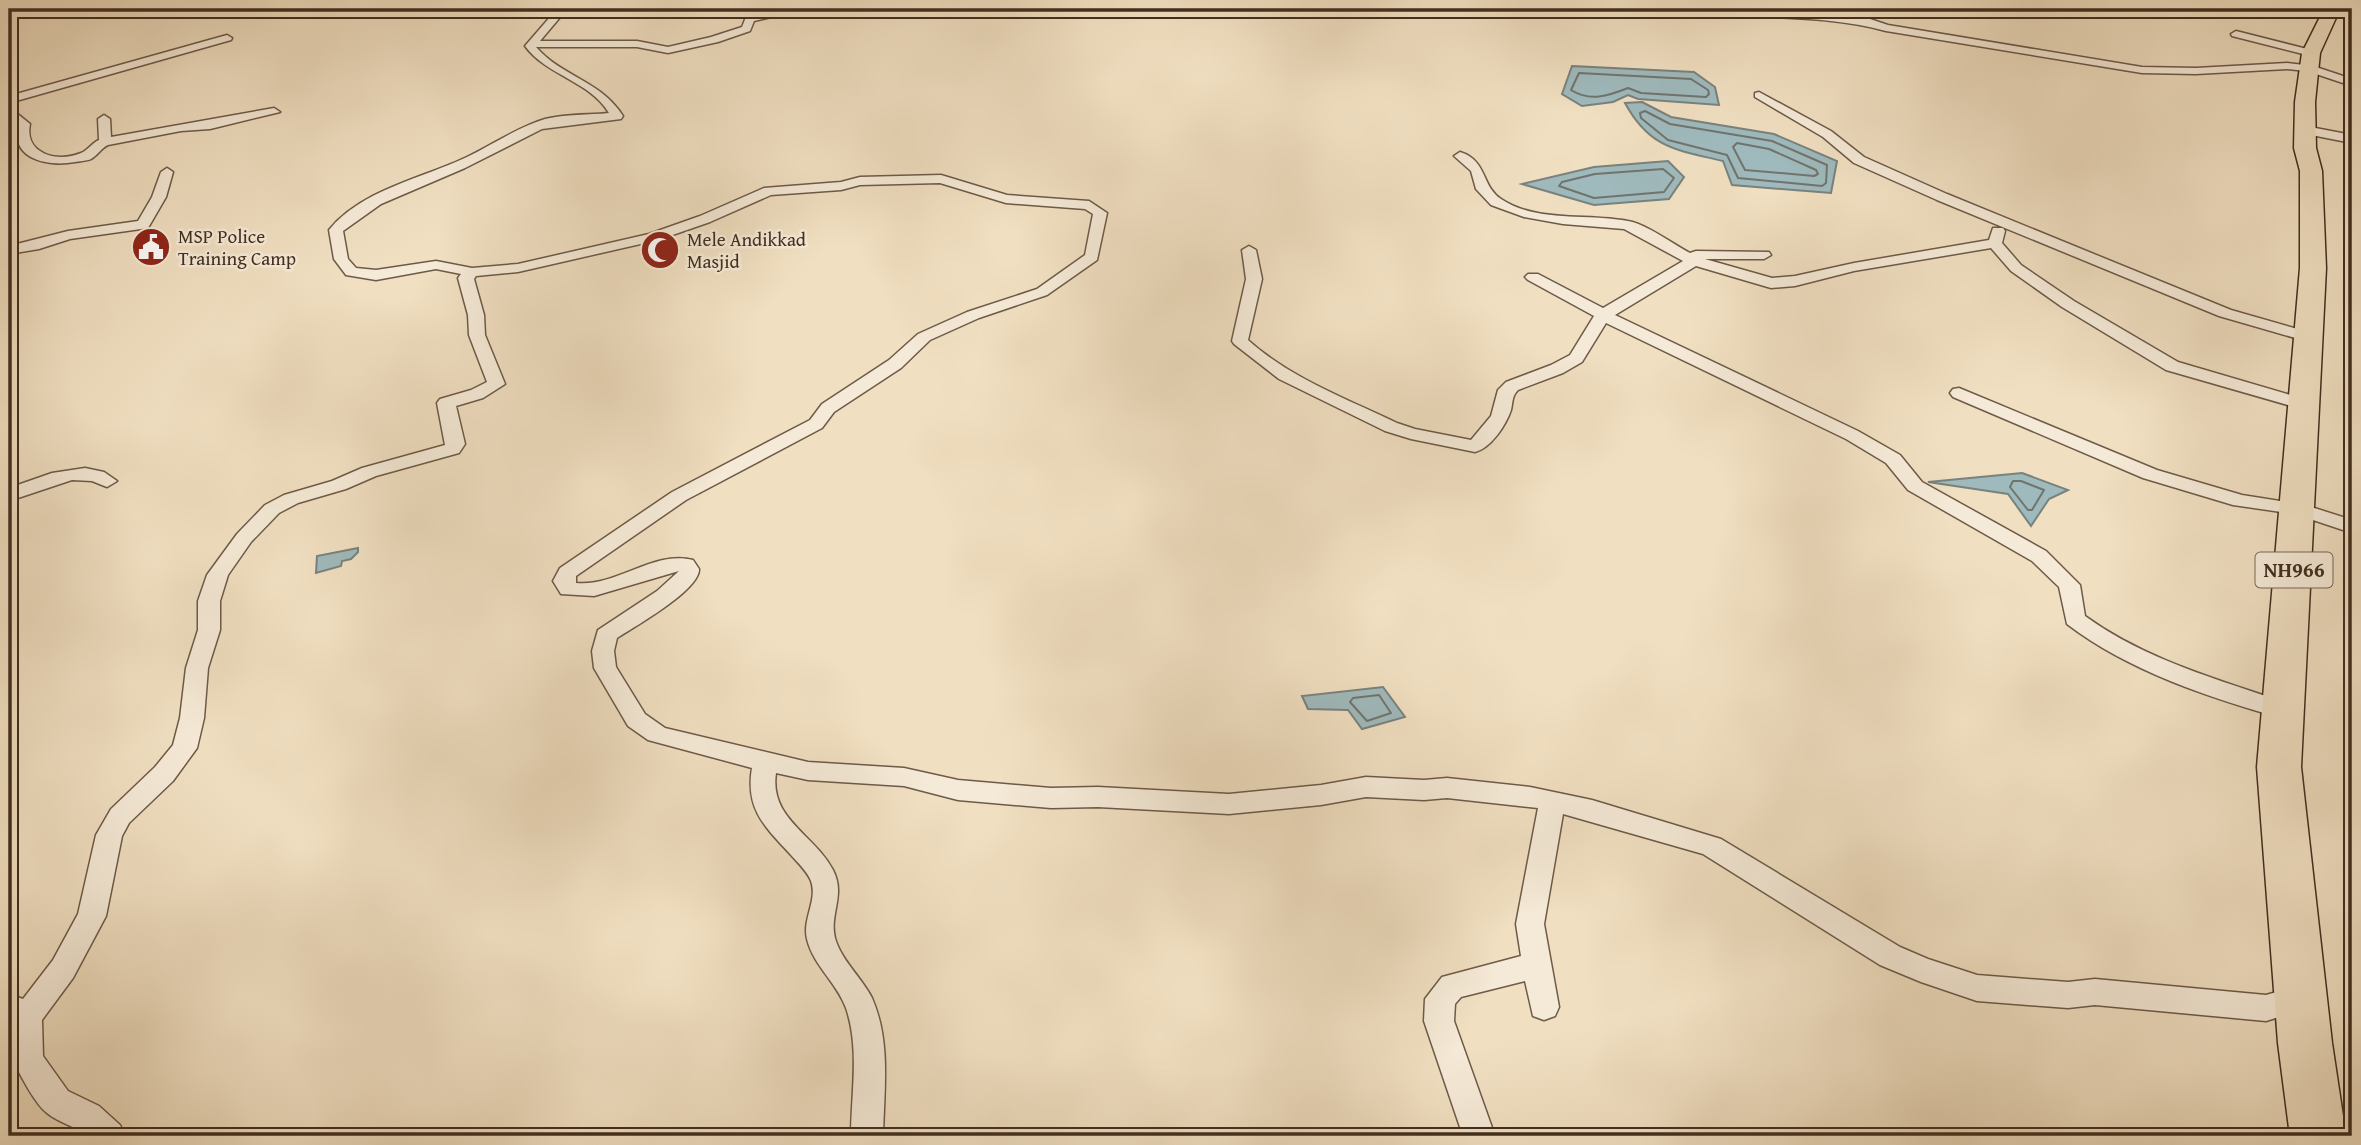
<svg xmlns="http://www.w3.org/2000/svg" width="2361" height="1145" font-family="'Gentium Book Plus',serif">
	<style>
		.water { fill: #9fbabd; stroke: #79827e; stroke-width: 2 }
		.lines { fill: none; stroke-linecap: round; stroke-linejoin: round }
		.shore { stroke: #70746e; stroke-width: 2 }
		.street-casing { stroke: #6d5a48; stroke-width: 3 }
		.highway-casing { stroke: #412e1f; stroke-width: 3 }
		.street { fill: #f5ead7; fill-rule: evenodd }
		.highway { fill: #f0dfc1; fill-rule: evenodd }
		.labels { text-anchor: middle; stroke-width: 5; stroke-linejoin: round; paint-order: stroke }
		.far-poi-label { font-size: 19px; fill: #412e1f; stroke: #f5ead7; text-anchor: start }
		.shield { fill: #f5ead7; stroke: #776656; stroke-width: 2 }
		.shield-label { font-size: 21px; font-weight: bold; fill: #412e1f }
	</style>
	<rect width="100%" height="100%" fill="#f0dfc1"/>
	<filter id="stains"><feTurbulence type="fractalNoise" baseFrequency=".00286" numOctaves="4"/><feColorMatrix values="0 0 0 0 .2 0 0 0 0 .09 0 0 0 0 .02 0 0 0 .5 -.17"/></filter>
	<radialGradient id="worn" r=".72"><stop offset=".6" stop-color="#630" stop-opacity="0"/><stop offset="1" stop-color="#630" stop-opacity=".3"/></radialGradient>
	<!-- water -->
	<path class="water" d="M1572 66 1694 72 1715 87 1719 105 1638 99 1628 95 1613 102 1582 106 1562 94Z
		M1642 102 1671 117 1774 134 1837 161 1831 193 1732 185 1723 161C1677 150 1650 149 1625 103Z
		M1668 161 1684 177 1669 199 1594 205 1522 184 1594 167Z
		M2022 473 2068 490 2049 499 2031 526 2008 494 1928 482Z
		M358 548V552L351 559 342 561 341 566 316 573 317 556Z
		M1383 687 1405 717 1362 729 1348 710 1308 709 1302 696Z"/>
	<g class="lines">
		<!-- shore -->
		<path class="shore" d="M1579 73 1691 79 1708 90 1709 94 1706 97 1641 93 1628 88C1608 96 1590 102 1571 90Z
			M1645 111 1670 124 1772 141 1827 165 1826 183 1822 186 1738 178 1727 155 1668 140 1641 118 1640 113Z
			M1737 143 1769 149 1816 170 1818 174 1814 176 1745 170 1733 147Z
			M1663 169 1674 178 1664 192 1594 198 1559 186 1562 182 1595 174Z
			M2013 481H2021L2044 490 2032 510H2028L2010 487Z
			M1379 695 1391 713 1367 721 1350 702 1353 698Z"/>
		<!-- street casing -->
		<g class="street-casing">
			<path id="street" d="M557 9H567L540 41H637L668 47 711 37 742 27 746 17 774 9 852 11 916 9 911 12 852 17 784 14 754 21 750 31 718 42 668 53 637 47H536C562 77 600 80 623 116L621 119 542 129 465 168 381 204 343 231 348 259 356 268 376 270 436 261 472 268 518 264 649 234 700 216 764 188 841 182 860 177 941 175 1007 195 1089 201 1107 213 1097 260 1047 295 979 318 930 340 901 368 834 412 822 428 686 500 576 576V583C617 587 653 550 693 560L699 569C700 590 634 627 617 638L614 651 616 667 645 714 665 728 808 762 904 768 958 780 1051 788 1098 787 1229 794 1321 785 1366 777 1424 780 1447 778 1530 787 1592 800 1721 839 1900 947 1928 959 1977 975 2068 982 2095 979 2266 995 2301 985 2311 989 2316 998 2311 1007 2266 1021 2095 1005 2068 1008 1977 1001 1921 982 1880 965 1703 854 1563 814 1544 924 1559 1007 1555 1016 1544 1020 1533 1016 1525 981 1461 997 1455 1004 1454 1021 1495 1136H1463L1424 1021 1425 999 1442 977 1521 956 1516 924 1538 808 1447 798 1424 800 1366 797 1321 805 1229 814 1098 807 1051 808 958 800 904 786 808 780 776 773C769 819 814 834 833 870 846 895 829 914 835 938 841 960 862 978 872 998 891 1041 884 1090 883 1136H851C851 1095 860 1049 846 1008 837 983 813 965 807 939 802 919 818 900 811 881 807 871 798 863 791 855 765 827 745 809 752 768L648 740 628 726 594 668 592 651 598 630 657 591 679 571 594 596 561 594 553 581 560 568 672 492 810 420 822 404 889 360 918 334 967 312 1037 289 1085 255 1093 214 1085 209 1006 203 940 183 860 185 841 190 771 195 710 222 658 240 518 272 476 276 474 279 484 315 485 335 505 384 483 398 456 406 465 444 459 453 376 476 346 489 298 503 279 513 251 542 228 575 220 601V630L208 668 204 718 197 748 173 781 129 823 122 836 106 916 73 978 42 1020 43 1056 68 1091 99 1106 120 1125 125 1136H86C74 1125 59 1123 47 1113 35 1104 19 1073 13 1060L9 994 23 999 53 960 78 914 96 835 111 809 155 767 173 745 180 718 186 668 198 630V601L207 575 237 534 265 505 284 495 332 481 362 468 445 445 437 403 440 399 471 390 487 382 469 335 468 315 458 278 461 274 436 269 376 280 346 275 334 259 329 230C361 190 423 178 467 157 492 145 518 127 545 119 565 114 589 115 609 113 590 81 547 76 525 46Z
				M1849 9H1859L1870 19 1888 25 2142 67 2196 68 2287 63 2313 66 2352 79V86L2307 71 2287 69 2196 74 2142 73 1886 31C1843 19 1797 18 1752 16L1747 13 1752 10 1858 19Z
				M2236 31 2315 51 2316 53 2311 56 2232 36 2231 34Z
				M227 35 232 38 231 40 9 103V96Z
				M1759 92 1831 131 1864 157 1947 194 2231 310 2315 334 2317 337 2309 342 2219 316 1937 200 1854 163 1823 137 1755 97V93Z
				M9 107 30 124C24 154 57 163 81 153 87 151 92 143 99 140L98 119 104 115 110 119 111 137 274 108 280 112 210 129 181 131 108 145C101 148 98 155 91 159 87 161 79 161 75 162 49 167 10 160 18 125L9 117Z
				M2305 126 2352 135V143L2301 133 2299 130Z
				M1460 152C1488 161 1481 186 1501 199 1537 223 1587 213 1628 221 1646 224 1673 244 1690 253L1696 251 1769 252 1771 255 1764 259H1705L1772 278 1795 276 1854 263 1989 240 1993 228H2003L2005 231 2002 243 2021 265 2074 301 2178 362 2311 401 2314 405 2311 409 2305 410 2166 370 2062 307 2011 271 1991 248 1854 271 1795 286 1771 288 1696 266 1615 315 1858 431 1900 455 1922 482 2046 551 2080 585 2085 616C2147 661 2221 680 2292 705L2296 711 2292 717 2284 719C2209 697 2130 672 2067 624L2059 587 2032 561 1908 490 1886 463 1846 439 1606 323 1582 362 1563 373 1518 390C1512 396 1513 401 1511 410 1506 425 1491 448 1475 452L1411 439 1385 431 1279 379 1234 344 1232 341 1246 279 1242 250 1249 246 1256 250 1262 279 1248 340C1290 378 1347 399 1397 423L1415 429 1471 440 1491 416 1498 390 1506 382 1551 365 1570 355 1594 316 1528 280 1525 277 1528 274H1538L1603 308 1683 261 1624 229 1563 224 1524 217 1491 205 1476 189 1471 171 1454 156Z
				M167 168 173 172 166 197 148 228 70 239 39 249 9 254V246L68 231 138 221 152 197 161 172Z
				M1959 388 2157 470 2242 495 2305 505 2352 520V533L2295 514 2233 505 2143 478 1953 397 1950 393 1953 389Z
				M85 468 104 472 117 481 107 487 92 481 72 480 9 501V488L52 473Z"/>
		</g>
		<!-- highway casing -->
		<g class="highway-casing">
			<path id="highway" d="M2324 9H2340L2320 53 2315 102 2316 148 2322 171 2326 268 2301 767 2332 1043 2346 1136H2290L2278 1043 2257 767 2300 268V171L2294 148 2295 102 2302 53Z"/>
		</g>
		<!-- street -->
		<use href="#street" class="street"/>
		<!-- highway -->
		<use href="#highway" class="highway"/>
	</g>
	<!-- icons -->
	<defs>
		<g id="civic-disc" transform="scale(2.0125)"><circle r="9.5" fill="#8f2418" stroke="#f5ead7"/><path d="M-.6-6.5H3V-4.5H.6V-3L4-1V1h2V6H-6V1h2V-1L-.6-3ZM-1.2 2.5V6h2.4V2.5Z" fill="#fff"/></g>
		<g id="mosque-disc" transform="scale(2.0125)"><circle r="9.5" fill="#8f2418" stroke="#f5ead7"/><path d="M3.5-4.9A6 6 0 1 0 3.5 4.9A5 5 0 1 1 3.5-4.9Z" fill="#fff"/></g>
	</defs>
	<g fill-rule="evenodd">
		<use href="#civic-disc" x="151" y="247"/>
		<use href="#mosque-disc" x="660" y="250"/>
	</g>
	<g class="labels">
		<!-- far-poi labels -->
		<g class="far-poi-label">
			<text x="178" y="243">MSP Police<tspan x="178" dy="22">Training Camp</tspan></text>
			<text x="687" y="246">Mele Andikkad<tspan x="687" dy="22">Masjid</tspan></text>
		</g>
		<!-- shield labels -->
		<rect class="shield" x="2255.5" y="552.5" width="77" height="35" rx="5"/>
		<g class="shield-label">
			<text x="2294" y="577">NH966</text>
		</g>
	</g>
	<!-- margin -->
	<rect width="2361" height="1145" fill="none" stroke="#f0dfc1" stroke-width="35"/>
	<rect x="10" y="10" width="2340" height="1124" fill="none" stroke="#412e1f" stroke-width="3.5"/>
	<rect x="18" y="18" width="2326" height="1110" fill="none" stroke="#412e1f" stroke-width="2"/>
	<rect width="100%" height="100%" filter="url(#stains)"/>
	<rect width="100%" height="100%" fill="url(#worn)"/>
</svg>
